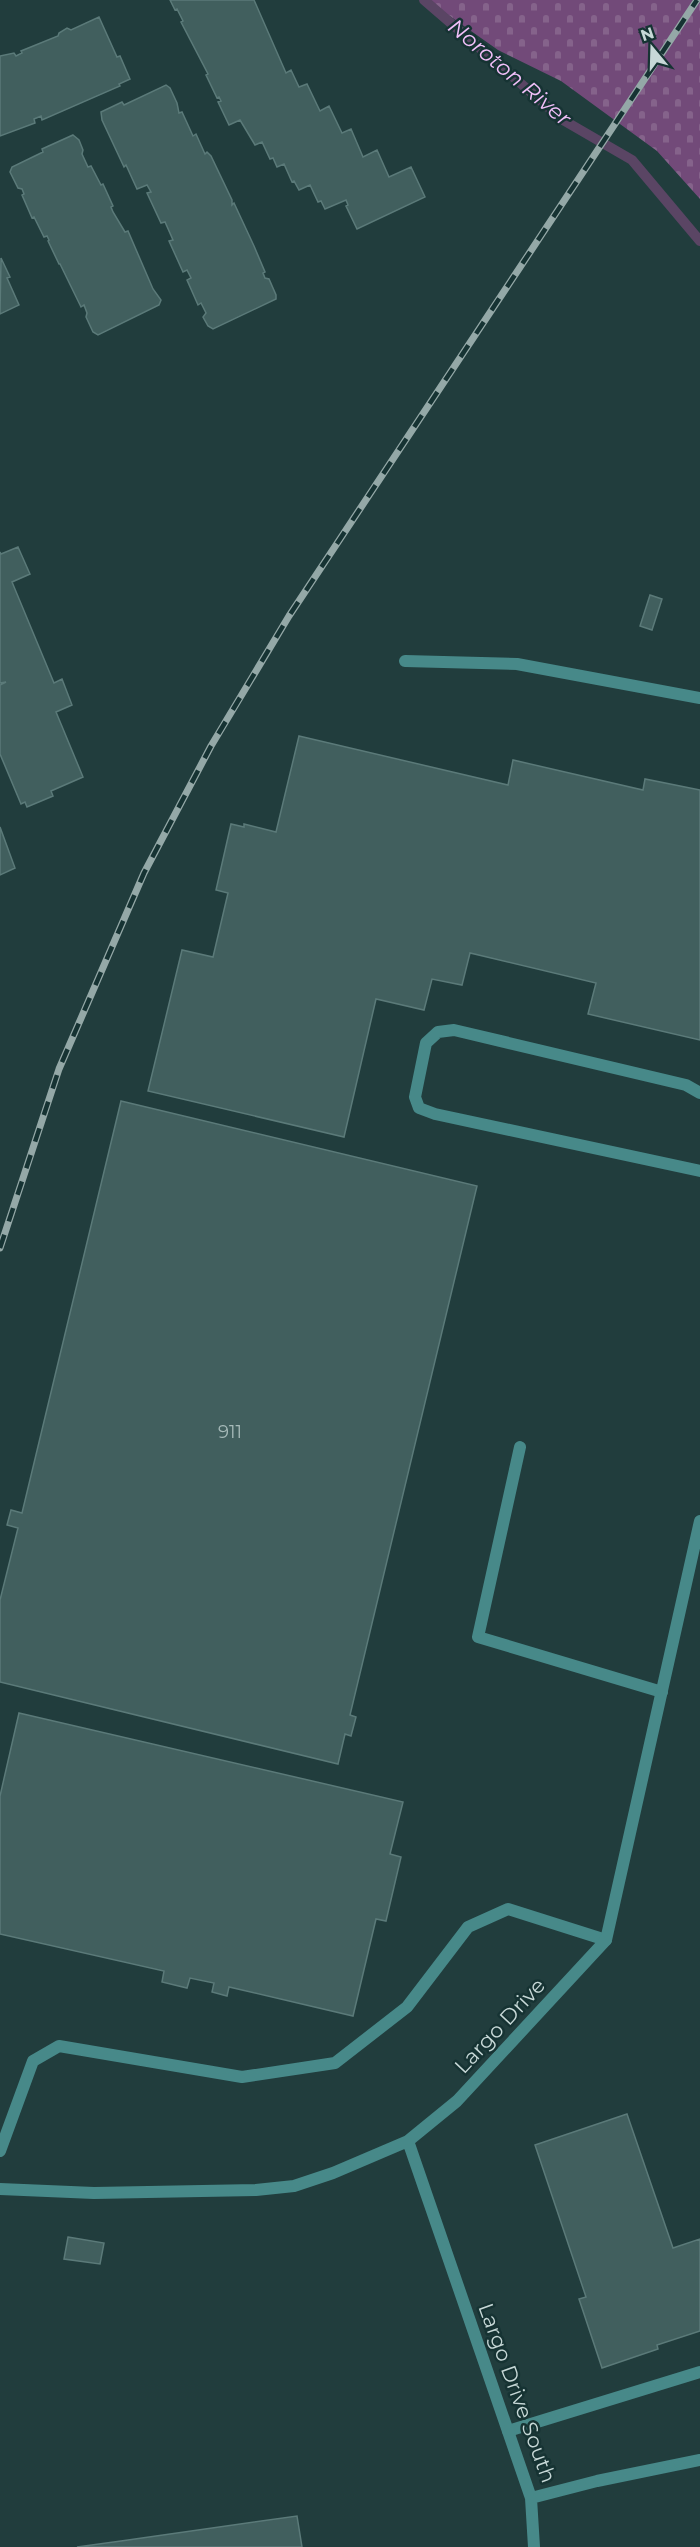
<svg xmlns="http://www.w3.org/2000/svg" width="700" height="2547" font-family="Montserrat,sans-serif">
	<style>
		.cemetery { fill: url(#cemetery-stones) }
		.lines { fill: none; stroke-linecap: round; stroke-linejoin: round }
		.stream { stroke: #5a4564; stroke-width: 10 }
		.building { fill: #415f5e; stroke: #5b7a79; stroke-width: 1.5 }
		.lane { stroke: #478989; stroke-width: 12 }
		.street { stroke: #478989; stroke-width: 12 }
		.rail-casing { stroke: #94a8a7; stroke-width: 7 }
		.rail { stroke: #163333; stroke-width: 4.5; stroke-dasharray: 14; stroke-linecap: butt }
		.labels { text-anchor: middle; stroke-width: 5; stroke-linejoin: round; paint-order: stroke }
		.number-label { font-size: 18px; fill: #a6bab9 }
		.street-label { font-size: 21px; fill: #c7d8d7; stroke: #163333 }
		.water-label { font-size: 22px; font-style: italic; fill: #f1bff9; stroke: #163333 }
	</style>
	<defs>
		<pattern id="cemetery-stones" width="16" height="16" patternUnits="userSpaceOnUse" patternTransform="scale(1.5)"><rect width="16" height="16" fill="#724a79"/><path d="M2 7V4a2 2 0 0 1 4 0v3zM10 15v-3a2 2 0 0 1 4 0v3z" fill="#85638b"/></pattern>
	</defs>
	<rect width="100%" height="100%" fill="#213d3d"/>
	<!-- cemetery -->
	<path class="cemetery" d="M427 0H700V199L657 151 561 81 498 50Z"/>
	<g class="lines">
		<!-- stream -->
		<path class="stream" d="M424 0 563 120 632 160 700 241"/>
	</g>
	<!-- building -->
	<path class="building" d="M170 0H254L286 73 291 70 299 87 307 84 320 111 329 106 342 133 351 129 363 157 377 150 389 177 411 167 425 197 357 229 346 206 348 205 346 200 325 209 321 201 318 202 310 185 299 190 294 181 292 182 284 164 277 167 273 158 270 159 262 142 255 145 240 120 229 125 218 102 221 101 219 97 217 98 206 75 208 74 181 22 183 21 177 9 175 10Z
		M99 17 117 57 120 56 130 79 119 84 120 86 42 120 41 116 34 119 35 123 0 136V56L14 53 16 56 22 53 21 51 58 36 59 33 67 28 71 30Z
		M166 85 170 88 177 103 179 113 182 112 193 136 196 134 205 154 207 152 211 156 232 200V205L234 203 254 246 265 272 263 273 265 278 269 279 276 295V299L213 329 208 326 203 317 206 313 201 303 198 305 187 280 191 278 187 270 183 272 169 241 173 240 165 222 161 223 147 193 151 192 147 185 137 189 126 165 124 167 102 120 101 112 122 102 124 105Z
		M73 135 79 140 83 150 82 154 88 167 91 166 101 185 103 184 113 206 111 207 113 212 125 232 128 231 153 289 161 300 159 305 98 335 93 332 86 317 87 313 84 305 81 307 60 264H59L48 241 49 240 47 236 44 237 34 217 32 218 22 195 24 194 22 189 18 188 10 172 12 167 43 152 42 149Z
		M1 258 10 277 7 278 19 305 0 314Z
		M18 547 30 574 12 582 54 683 62 679 72 705 56 712 83 777 51 791 53 796 27 807 25 802 21 804 0 754V685L6 682 0 683V552L1 554Z
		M650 595 662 599 652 630 640 626Z
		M299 736 508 785 513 760 643 790 645 779 700 790V1040L588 1014 596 983 470 953 462 985 432 979 424 1010 376 999 344 1137 148 1091 182 950 213 957 228 893 216 890 231 824 244 827V824L276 832Z
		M0 827 15 868 0 875Z
		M121 1101 477 1186 350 1715 356 1717 351 1736 345 1734 338 1764 0 1682V1600L18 1528 7 1525 11 1510 22 1513Z
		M19 1713 403 1802 390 1854 401 1857 386 1921 376 1919 353 2016 229 1987 227 1996 212 1992 214 1983 190 1978 187 1988 162 1982 164 1971 0 1934V1796Z
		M627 2114 673 2248 700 2239V2331L657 2345 658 2349 602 2368 579 2299 586 2297 535 2145Z
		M68 2237 104 2243 100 2264 64 2259Z
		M297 2516 302 2547H77L121 2541Z"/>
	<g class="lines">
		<!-- lane -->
		<path class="lane" d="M405 661 517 664 700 698
			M700 1093 686 1085 454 1030 438 1032 426 1043 415 1097 419 1108 435 1114 700 1171
			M520 1447 478 1637 662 1692
			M0 2151 33 2061 59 2046 242 2077 335 2063 407 2007 468 1927 508 1909 606 1940
			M508 2431 700 2372"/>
		<!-- street -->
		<path class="street" d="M408 2141 531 2498 534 2547
			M0 2189 94 2193 256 2190 294 2186 333 2173 408 2141 457 2101 606 1940 700 1521
			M531 2498 597 2481 700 2460"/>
		<!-- rail casing -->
		<g class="rail-casing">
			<path id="rail" d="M0 1248 59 1069 144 873 211 746 289 616 697 0"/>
		</g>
		<!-- rail -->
		<use href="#rail" class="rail"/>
	</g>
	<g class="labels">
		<!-- number labels -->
		<g class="number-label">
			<text x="230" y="1438">911</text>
		</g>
		<!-- street labels -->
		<g class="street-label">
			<text transform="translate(500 2026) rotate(-47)" y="7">Largo Drive</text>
			<text transform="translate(517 2393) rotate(70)" y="7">Largo Drive South</text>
		</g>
		<!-- water labels -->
		<g class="water-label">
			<text transform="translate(510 72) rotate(40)" y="8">Noroton River</text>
		</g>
	</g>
	<!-- north arrow -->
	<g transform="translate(652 48) rotate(341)" stroke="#163333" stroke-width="4.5" paint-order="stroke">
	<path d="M0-4.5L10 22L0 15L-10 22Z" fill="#c7d8d7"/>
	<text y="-9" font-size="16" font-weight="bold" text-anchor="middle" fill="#c7d8d7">N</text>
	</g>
</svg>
